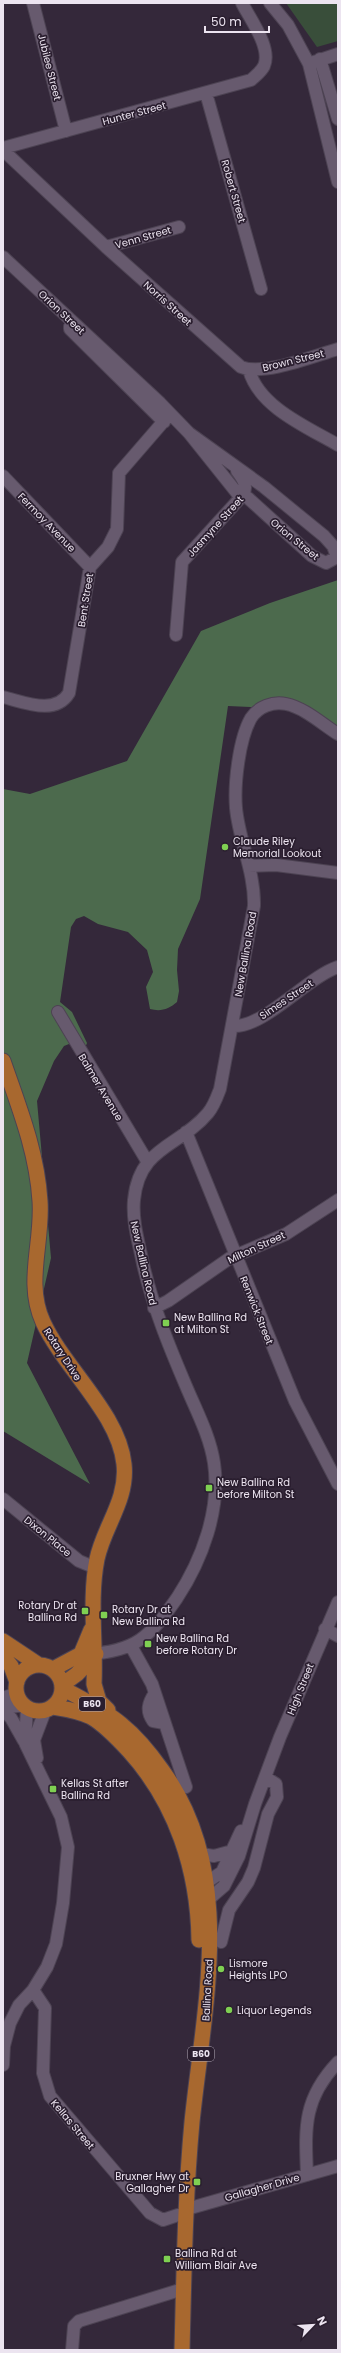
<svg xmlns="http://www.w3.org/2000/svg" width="341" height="2353" font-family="Poppins,sans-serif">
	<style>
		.green { fill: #394e3a }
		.forest { fill: #4c6a4d }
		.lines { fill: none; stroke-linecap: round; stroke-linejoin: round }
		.minor-casing { stroke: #4d4353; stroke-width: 14 }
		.major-casing { stroke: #4d4353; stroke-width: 17 }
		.minor { stroke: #675a6e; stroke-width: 12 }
		.major { stroke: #a8682f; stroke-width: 15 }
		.poi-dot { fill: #7fd052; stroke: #2a1e2f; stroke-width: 1.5 }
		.labels { text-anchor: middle; stroke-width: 3.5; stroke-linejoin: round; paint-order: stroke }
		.shield { fill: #2a1e2f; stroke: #b2a9b6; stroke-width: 1 }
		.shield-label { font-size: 9px; font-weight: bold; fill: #ece4f0 }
		.street-label { font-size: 10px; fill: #ece4f0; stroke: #2a1e2f }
		.poi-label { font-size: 10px; fill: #ece4f0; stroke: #2a1e2f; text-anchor: start }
	</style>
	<rect width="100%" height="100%" fill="#34283a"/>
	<!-- green -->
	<path class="green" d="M286 3H338V41L317 47Z"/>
	<!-- forest -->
	<path class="forest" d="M338 580V742L298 709 228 706 200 899 178 949 177 970 179 991 177 1002C169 1009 161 1012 150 1009L146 987 153 972 147 950 128 932 98 924 84 916 76 919 71 927 60 1002 72 1012 87 1043 85 1048 75 1047 69 1044 64 1046 54 1061 37 1101 51 1258 27 1363 90 1484 3 1431V789L30 794 127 761 201 631 270 603Z"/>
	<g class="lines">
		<!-- minor casing -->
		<g class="minor-casing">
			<path id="minor" d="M33 3 66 131
				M270 3 288 25 309 64 338 182
				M320 59 338 119
				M314 62 338 54
				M206 93 261 289
				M3 148 251 80C255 76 261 72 264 66 272 48 250 19 242 3
				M3 150 106 247 241 367C265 376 313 356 338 349
				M106 247 179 227
				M3 257 160 403 189 433 264 487 324 536 333 546 337 557 326 563 312 556 248 498 237 493 189 433
				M70 326V329L164 422
				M249 370C259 407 307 427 338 445
				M3 476 90 567
				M176 635 182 562 243 495C248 486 243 479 237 471
				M3 697C24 702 55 716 69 693L90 567 108 547 117 529 119 473 170 414
				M249 866 276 865 338 873
				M58 1012 147 1161
				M232 1026C263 1029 307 977 338 967
				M186 1132 295 1401 338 1484
				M154 1308 168 1301 230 1258 286 1234 338 1200
				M3 1499 79 1561 96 1568
				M325 1629 338 1636
				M131 1646 152 1684 186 1787
				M87 1654C135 1652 150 1637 177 1598 202 1560 221 1509 214 1463 210 1436 196 1410 186 1386 169 1346 153 1307 143 1264 139 1243 132 1222 134 1200 139 1146 180 1147 208 1113 214 1106 217 1097 220 1089L254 906C255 872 239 841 236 808 234 784 239 739 251 718 258 707 273 701 286 704 305 708 322 724 338 734
				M155 1693C148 1703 146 1711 153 1721L164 1723
				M3 1698 17 1693
				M3 1708 24 1705
				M3 1710 11 1718 24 1741
				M37 1758 34 1740 45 1711
				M201 1854 214 1856 232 1851
				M201 1890 204 1884 222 1872 241 1831
				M209 1899 224 1886 239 1856 255 1804 280 1737 338 1602
				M221 1942 229 1910 248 1882 254 1868 268 1814 277 1797 276 1784 265 1777
				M33 1990 45 2008 43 2073 50 2096 150 2213 163 2220 178 2215
				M3 2065 4 2046 10 2023 19 2005 33 1990 47 1967 56 1944 63 1903 68 1847 61 1817 25 1743 27 1707
				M307 2175C305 2127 303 2099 338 2062
				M187 2209 338 2166
				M72 2350 74 2326 79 2321 183 2289"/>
		</g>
		<!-- major casing -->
		<g class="major-casing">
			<path id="major" d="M3 1061C19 1107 37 1152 40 1201 43 1242 25 1283 43 1322 64 1368 119 1414 124 1464 128 1500 104 1526 97 1559 89 1599 96 1643 94 1684L99 1701 108 1710
				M3 1641 39 1665
				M3 1656 11 1666 17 1682
				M16 1688a23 23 0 1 1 46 0a23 23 0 1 1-46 0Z
				M53 1669 81 1654 91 1630
				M62 1685 77 1674 96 1654
				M62 1688C82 1699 103 1709 121 1724 137 1737 150 1753 162 1770 237 1873 204 2005 192 2122 185 2197 184 2274 182 2350
				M53 1707C66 1709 79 1711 91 1717 105 1725 118 1739 129 1751 176 1803 198 1870 199 1940"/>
		</g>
		<!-- minor -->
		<use href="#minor" class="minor"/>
		<!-- major -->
		<use href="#major" class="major"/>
	</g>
	<!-- markers -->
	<g class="poi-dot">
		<circle cx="225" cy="847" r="4"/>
		<rect x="162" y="1319" width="8" height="8" rx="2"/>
		<rect x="205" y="1484" width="8" height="8" rx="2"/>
		<rect x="81" y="1607" width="8" height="8" rx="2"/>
		<rect x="100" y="1611" width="8" height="8" rx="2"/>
		<rect x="144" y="1640" width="8" height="8" rx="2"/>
		<rect x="49" y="1785" width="8" height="8" rx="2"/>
		<circle cx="221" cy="1969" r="4"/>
		<circle cx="229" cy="2010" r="4"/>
		<rect x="193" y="2178" width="8" height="8" rx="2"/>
		<rect x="163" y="2255" width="8" height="8" rx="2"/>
	</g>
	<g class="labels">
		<!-- shield labels -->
		<g class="shield">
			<rect x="79" y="1697" width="26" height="14" rx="3"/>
			<rect x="188" y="2047" width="26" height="14" rx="3"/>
		</g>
		<g class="shield-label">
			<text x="92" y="1707">B60</text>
			<text x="201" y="2057">B60</text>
		</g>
		<!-- street labels -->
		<g class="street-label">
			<text transform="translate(50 67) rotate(76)" y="4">Jubilee Street</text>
			<text transform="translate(134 113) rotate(-15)" y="4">Hunter Street</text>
			<text transform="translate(234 191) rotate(74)" y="4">Robert Street</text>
			<text transform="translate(143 237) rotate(-16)" y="4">Venn Street</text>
			<text transform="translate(168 303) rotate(42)" y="4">Norris Street</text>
			<text transform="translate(62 312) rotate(43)" y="4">Orion Street</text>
			<text transform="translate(293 360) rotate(-14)" y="4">Brown Street</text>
			<text transform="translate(47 522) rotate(46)" y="4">Fermoy Avenue</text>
			<text transform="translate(215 526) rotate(-48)" y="4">Jasmyne Street</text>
			<text transform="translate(295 539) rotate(39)" y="4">Orion Street</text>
			<text transform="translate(85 600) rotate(-81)" y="4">Bent Street</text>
			<text transform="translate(245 954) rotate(-80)" y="4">New Ballina Road</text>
			<text transform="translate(286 999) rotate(-34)" y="4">Simes Street</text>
			<text transform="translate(101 1087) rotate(59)" y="4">Balmer Avenue</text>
			<text transform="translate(256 1247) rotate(-25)" y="4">Milton Street</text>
			<text transform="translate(144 1263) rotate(77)" y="4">New Ballina Road</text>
			<text transform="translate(257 1310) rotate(68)" y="4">Renwick Street</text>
			<text transform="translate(63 1354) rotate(57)" y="4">Rotary Drive</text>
			<text transform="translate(48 1536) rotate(39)" y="4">Dixon Place</text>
			<text transform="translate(300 1689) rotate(-68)" y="4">High Street</text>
			<text transform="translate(207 1990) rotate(-87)" y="4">Ballina Road</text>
			<text transform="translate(73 2124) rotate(50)" y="4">Kellas Street</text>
			<text transform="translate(262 2187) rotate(-16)" y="4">Gallagher Drive</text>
		</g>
		<!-- poi labels -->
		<g class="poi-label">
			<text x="233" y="845">Claude Riley<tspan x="233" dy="12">Memorial Lookout</tspan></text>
			<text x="174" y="1321">New Ballina Rd<tspan x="174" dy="12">at Milton St</tspan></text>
			<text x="217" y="1486">New Ballina Rd<tspan x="217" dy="12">before Milton St</tspan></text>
			<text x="77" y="1609" text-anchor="end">Rotary Dr at<tspan x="77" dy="12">Ballina Rd</tspan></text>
			<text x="112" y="1613">Rotary Dr at<tspan x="112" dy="12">New Ballina Rd</tspan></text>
			<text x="156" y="1642">New Ballina Rd<tspan x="156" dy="12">before Rotary Dr</tspan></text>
			<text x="61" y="1787">Kellas St after<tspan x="61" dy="12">Ballina Rd</tspan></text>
			<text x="229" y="1967">Lismore<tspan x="229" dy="12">Heights LPO</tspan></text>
			<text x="237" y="2014">Liquor Legends</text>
			<text x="189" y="2180" text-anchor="end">Bruxner Hwy at<tspan x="189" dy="12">Gallagher Dr</tspan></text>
			<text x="175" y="2257">Ballina Rd at<tspan x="175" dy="12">William Blair Ave</tspan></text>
		</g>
	</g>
	<!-- border -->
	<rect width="341" height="2353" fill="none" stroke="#ece4f0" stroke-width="8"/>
	<!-- north arrow -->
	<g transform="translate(313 2325) rotate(65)" stroke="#2a1e2f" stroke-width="3" paint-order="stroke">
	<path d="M0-3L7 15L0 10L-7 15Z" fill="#ece4f0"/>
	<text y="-6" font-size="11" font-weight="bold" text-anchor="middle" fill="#ece4f0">N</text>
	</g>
	<!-- scale -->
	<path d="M205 26v6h64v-6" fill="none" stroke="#ece4f0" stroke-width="2"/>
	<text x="211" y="26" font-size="12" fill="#ece4f0" stroke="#2a1e2f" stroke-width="3" paint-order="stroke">50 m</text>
</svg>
